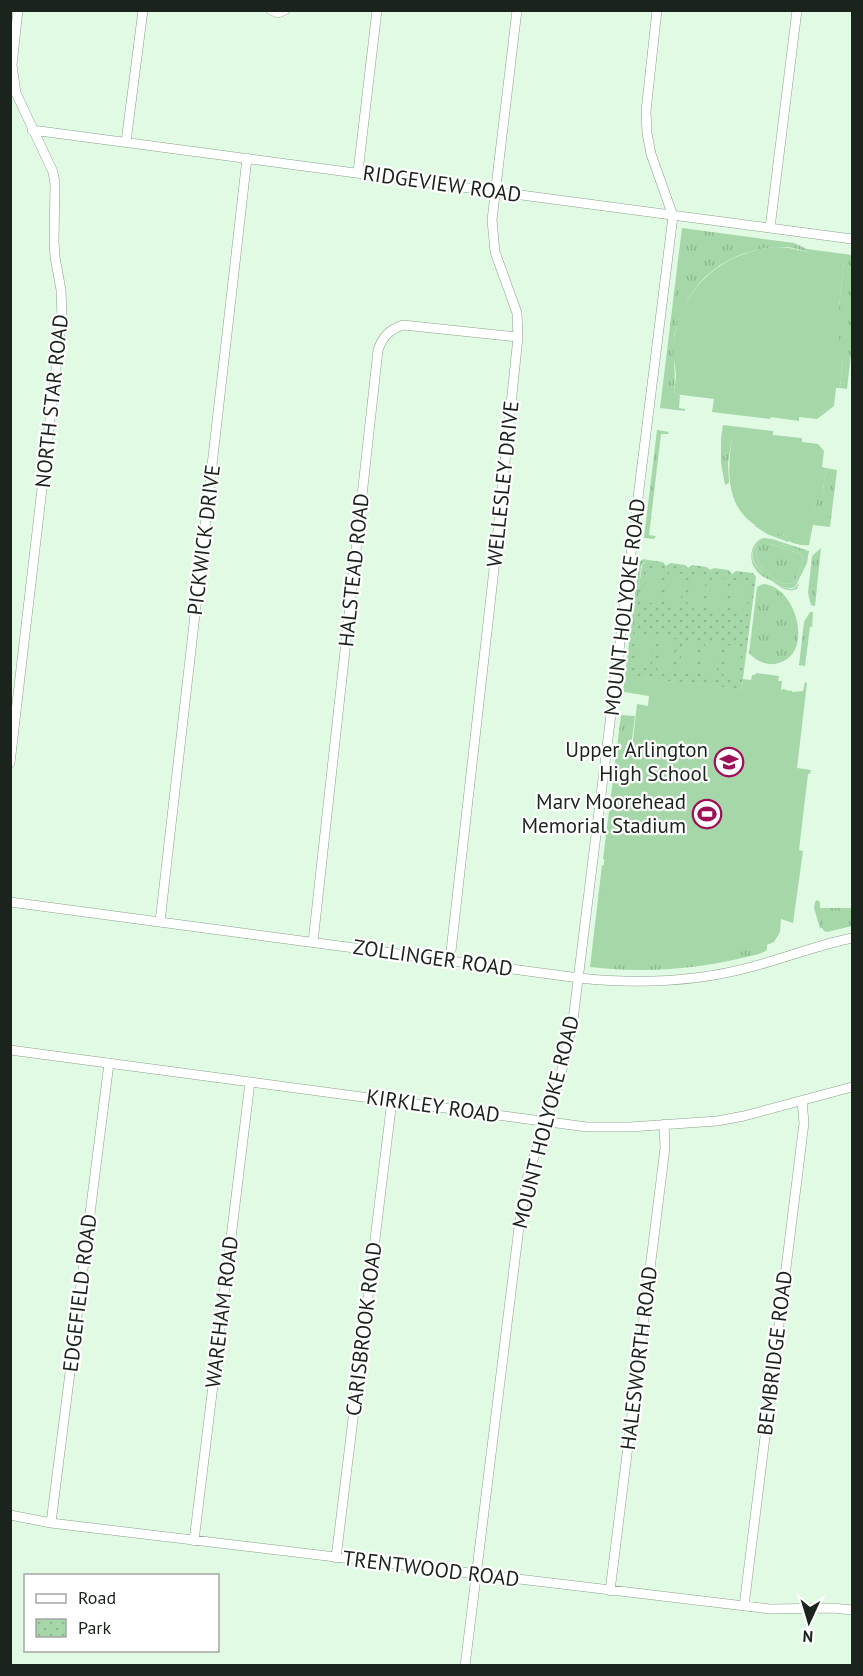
<svg xmlns="http://www.w3.org/2000/svg" width="863" height="1676" font-family="'PT Sans',sans-serif">
	<style>
		.grass { fill: url(#grass-tufts) }
		.park { fill: url(#park-dots) }
		.garden { fill: #a5d7a9; fill-rule: evenodd }
		.lines { fill: none; stroke-linecap: round; stroke-linejoin: round }
		.minor-casing { stroke: #89a08b; stroke-width: 10 }
		.minor { stroke: #fff; stroke-width: 9 }
		.labels { text-anchor: middle; stroke-width: 4.5; stroke-linejoin: round; paint-order: stroke }
		.street-label { font-size: 21px; fill: #1b241c; stroke: #fff }
		.poi-label { font-size: 21px; fill: #1b241c; stroke: #fff; text-anchor: end }
	</style>
	<defs>
		<pattern id="grass-tufts" width="24" height="20" patternUnits="userSpaceOnUse" patternTransform="scale(1.5)"><rect width="24" height="20" fill="#a5d7a9"/><path d="M3 7l-1-3M5 7V3M7 7l1-3M15 17l-1-3M17 17v-4M19 17l1-3" fill="none" stroke="#8db891"/></pattern>
		<pattern id="park-dots" width="8" height="8" patternUnits="userSpaceOnUse" patternTransform="scale(1.5)"><rect width="8" height="8" fill="#a5d7a9"/><path d="M2 2h.1M6 6h.1" fill="none" stroke="#8db891" stroke-width="1.8" stroke-linecap="round"/></pattern>
	</defs>
	<rect width="100%" height="100%" fill="#e1fae3"/>
	<!-- grass -->
	<path class="grass" d="M682 228 794 243 807 249 852 255V345L847 389 840 388 843 360 839 359V307L844 261C838 260 831 260 825 258 812 254 800 248 785 247 743 246 702 268 684 307 680 317 675 327 674 338 673 357 676 375 674 393L680 395 679 408 685 409V411L660 408Z
		M657 430 669 432 668 434H661L649 535 656 536 654 539 644 538Z
		M721 438 732 439 728 463 729 483 725 485 721 463Z
		M826 468 837 470 830 527 813 525 809 545C804 546 793 544 789 541L788 542 767 534 755 526V525L784 536 808 538 818 496 822 497Z
		M763 538 772 539 809 551 807 563C800 544 778 544 760 541 741 558 761 572 775 581 779 584 786 589 792 589 796 588 796 586 799 583L797 589C786 593 781 587 772 581 766 578 760 576 756 570 748 560 750 543 763 538Z
		M762 544H770L801 554 803 562 794 583C792 583 787 584 785 584 772 580 744 556 762 544Z
		M821 548 815 606 811 605 808 593 812 556Z
		M644 559 648 560 641 565 633 677 738 689 696 701 623 692 639 562Z
		M763 584C798 586 816 659 774 664 764 665 755 660 749 653L757 587Z
		M810 612H813L812 627H810L805 666 799 665 804 622Z
		M621 715 635 716 630 754 611 860 603 859Z
		M602 865 767 944V950C760 955 750 956 742 958 692 970 641 973 590 967Z
		M817 900 820 902V908H852V926L827 932 824 931 822 928H820L814 908 815 902Z"/>
	<!-- park -->
	<path class="park" d="M648 560 663 562 666 566 670 563 685 565 688 568 692 565 707 567 710 570 714 568 729 570 732 574 736 571 753 573 756 577 742 686 739 689 633 677 628 673 642 565Z"/>
	<!-- garden -->
	<path class="garden" d="M775 247C800 247 820 258 844 261L839 307V359H843L840 388H836L834 406 817 419 799 417V421L771 417 770 419 712 412 714 399 674 394C674 388 676 381 676 375 675 363 672 351 674 339 681 287 725 251 775 247Z
		M723 425 773 431V435L802 438V442L818 444 824 451 822 467 826 468 822 497H818L808 539C801 538 793 538 785 536 731 526 724 487 732 440L721 438Z
		M766 540 798 549 804 555 807 563 795 587C786 590 781 585 773 580 759 571 743 557 760 541ZM762 544H770L801 554 803 562 794 583C792 583 787 584 785 584 772 580 744 556 762 544Z
		M646 569 662 571 658 604 642 602Z
		M669 572 684 574 680 607 665 605Z
		M690 575 706 577 702 609 687 608Z
		M712 577 728 579 724 612 708 610Z
		M735 580 750 582 746 615 731 613Z
		M638 634 654 636 650 669 634 667Z
		M661 637 676 639 672 672 657 670Z
		M683 640 698 642 694 674 679 673Z
		M705 643 720 644 716 677 701 675Z
		M727 645 742 647 738 680 723 678Z
		M756 673 779 676 778 681H782L781 690 784 689 789 691 790 690 793 692 803 691 805 682 807 683 797 768 811 770 810 774H808L799 850 803 851 793 923 781 919 780 932 774 942C764 947 753 949 743 951 701 962 641 970 598 962L595 959 593 953 618 747 632 748 637 704 648 706 649 696 631 693 633 677 739 689 742 686 743 679 751 680 752 675H755Z"/>
	<g class="lines">
		<!-- minor casing -->
		<g class="minor-casing">
			<path id="minor" d="M271 10 278 13 285 10
				M32 130 852 239
				M126 142 143 10
				M358 172 377 10
				M770 228 797 10
				M10 763 62 317 61 290 55 257 54 242 55 184 53 172 16 93 12 65 18 10
				M10 902 579 978C636 984 696 982 751 967 785 958 818 945 852 938
				M160 922 247 158
				M313 942 378 350C383 336 389 330 403 325L518 337
				M450 960 493 578 518 337 517 313 495 252 492 220 517 10
				M10 1050 587 1127H630L717 1121 744 1116 852 1087
				M10 1515 51 1523 770 1609 833 1608 852 1610
				M51 1523 109 1063
				M194 1541 250 1082
				M336 1558 392 1100
				M610 1591 665 1148 664 1124
				M744 1606 804 1123 802 1101
				M465 1666 519 1227 528 1175 560 1078 573 1020 673 216 651 154 647 133 646 111 657 10"/>
		</g>
		<!-- minor -->
		<use href="#minor" class="minor"/>
	</g>
	<!-- icons -->
	<defs>
		<g id="school-ring" transform="scale(1.5)"><circle r="9.5" fill="#fff" stroke="#9e0f5a" stroke-width="1.5"/><path d="M0-5L7-2L0 1L-7-2ZM-4 1L0 2.5L4 1V4Q0 6-4 4Z" fill="#9e0f5a"/></g>
		<g id="stadium-ring" transform="scale(1.5)"><circle r="9.5" fill="#fff" stroke="#9e0f5a" stroke-width="1.5"/><path d="M0-5a6.5 5 0 1 0 0 10a6.5 5 0 1 0 0-10ZM-3.5-1.8h7v3.6h-7Z" fill="#9e0f5a"/></g>
	</defs>
	<g fill-rule="evenodd">
		<use href="#school-ring" x="729" y="762"/>
		<use href="#stadium-ring" x="707" y="814"/>
	</g>
	<g class="labels">
		<!-- street labels -->
		<g class="street-label">
			<text transform="translate(442 184) rotate(8)" y="7">RIDGEVIEW ROAD</text>
			<text transform="translate(52 401) rotate(-84)" y="7">NORTH STAR ROAD</text>
			<text transform="translate(503 484) rotate(-84)" y="7">WELLESLEY DRIVE</text>
			<text transform="translate(204 540) rotate(-83)" y="7">PICKWICK DRIVE</text>
			<text transform="translate(354 570) rotate(-84)" y="7">HALSTEAD ROAD</text>
			<text transform="translate(625 607) rotate(-83)" y="7">MOUNT HOLYOKE ROAD</text>
			<text transform="translate(433 958) rotate(8)" y="7">ZOLLINGER ROAD</text>
			<text transform="translate(433 1106) rotate(8)" y="7">KIRKLEY ROAD</text>
			<text transform="translate(546 1122) rotate(-76)" y="7">MOUNT HOLYOKE ROAD</text>
			<text transform="translate(80 1293) rotate(-83)" y="7">EDGEFIELD ROAD</text>
			<text transform="translate(222 1312) rotate(-83)" y="7">WAREHAM ROAD</text>
			<text transform="translate(364 1329) rotate(-83)" y="7">CARISBROOK ROAD</text>
			<text transform="translate(775 1353) rotate(-83)" y="7">BEMBRIDGE ROAD</text>
			<text transform="translate(639 1358) rotate(-83)" y="7">HALESWORTH ROAD</text>
			<text transform="translate(431 1569) rotate(7)" y="7">TRENTWOOD ROAD</text>
		</g>
		<!-- poi labels -->
		<g class="poi-label">
			<text x="708" y="757">Upper Arlington<tspan x="708" dy="24">High School</tspan></text>
			<text x="686" y="809">Marv Moorehead<tspan x="686" dy="24">Memorial Stadium</tspan></text>
		</g>
	</g>
	<!-- border -->
	<rect width="863" height="1676" fill="none" stroke="#1b241c" stroke-width="24"/>
	<!-- legend -->
	<rect x="24" y="1574" width="195" height="78" fill="#ffffff" stroke="#a4a7a4" stroke-width="1.5"/>
	<rect x="36" y="1594" width="30" height="9" fill="#ffffff" stroke="#a4a7a4" stroke-width="1.5"/>
	<text x="78" y="1604" font-size="18" fill="#1b241c">Road</text>
	<rect x="36" y="1619" width="30" height="18" fill="url(#park-dots)" stroke="#a4a7a4" stroke-width="1.5"/>
	<text x="78" y="1634" font-size="18" fill="#1b241c">Park</text>
	<!-- north arrow -->
	<g transform="translate(809 1622) rotate(184)" stroke="#ffffff" stroke-width="4.5" paint-order="stroke">
	<path d="M0-4.5L10 22L0 15L-10 22Z" fill="#1b241c"/>
	<text y="-9" font-size="16" font-weight="bold" text-anchor="middle" fill="#1b241c">N</text>
	</g>
</svg>
